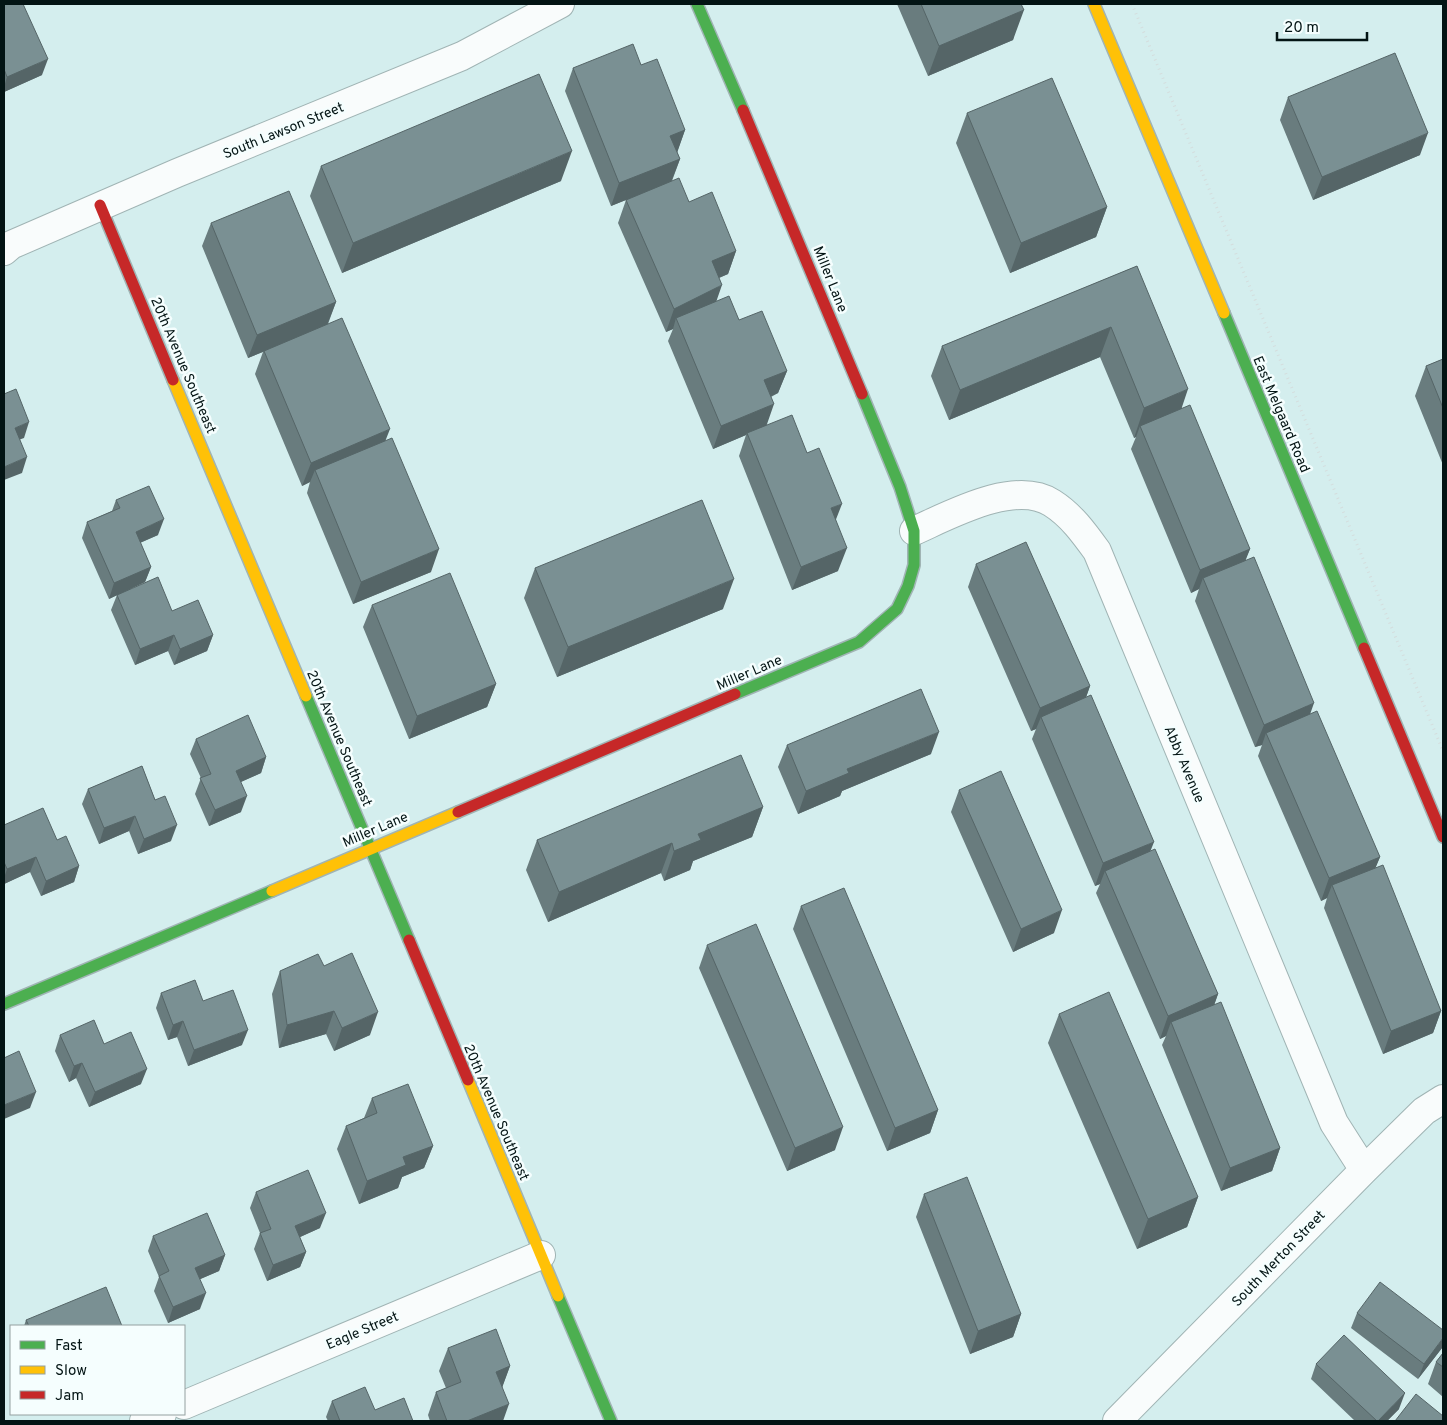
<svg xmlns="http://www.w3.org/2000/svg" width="1447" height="1425" font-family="Overpass,sans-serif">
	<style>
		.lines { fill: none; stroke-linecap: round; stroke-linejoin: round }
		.street-casing { stroke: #a0b4b4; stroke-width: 30 }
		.fast-casing { stroke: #a0b4b4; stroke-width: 14 }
		.slow-casing { stroke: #a0b4b4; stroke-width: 14 }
		.jam-casing { stroke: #a0b4b4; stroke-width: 14 }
		.path { stroke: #d4dddd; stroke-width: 3; stroke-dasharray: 1 4; stroke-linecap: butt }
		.street { stroke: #f9fcfc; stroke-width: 28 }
		.fast { stroke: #4caf50; stroke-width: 11 }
		.slow { stroke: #ffc107; stroke-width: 11 }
		.jam { stroke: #c62828; stroke-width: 11 }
		.wall { fill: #697c7e }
		.shaded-wall { fill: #556567 }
		.building { fill: #7a9093; stroke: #556567 }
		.labels { text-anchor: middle; stroke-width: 5; stroke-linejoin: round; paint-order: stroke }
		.street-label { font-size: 14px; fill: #031414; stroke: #f5fefe }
	</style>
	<rect width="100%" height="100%" fill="#d4eeee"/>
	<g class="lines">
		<!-- street casing -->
		<g class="street-casing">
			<path id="street" d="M4 251 11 245 177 173 462 56 560 4
				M914 531C950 515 1015 479 1052 503 1071 515 1084 533 1097 551L1334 1123 1364 1170
				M184 1405 541 1255
				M144 1421 162 1414
				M1117 1421 1364 1170 1424 1111 1443 1099"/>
		</g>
		<!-- fast casing -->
		<g class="fast-casing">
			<path id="fast" d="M697 4 743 110
				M1224 313 1364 648
				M735 694 859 642 897 609 908 586 914 565V531L900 487 862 394
				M306 696 409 940
				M4 1004 272 891
				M558 1296 611 1421"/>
		</g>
		<!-- slow casing -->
		<g class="slow-casing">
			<path id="slow" d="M1094 4 1224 313
				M173 380 306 696
				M272 891 458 812
				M468 1080 558 1296"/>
		</g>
		<!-- jam casing -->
		<g class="jam-casing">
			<path id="jam" d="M743 110 862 394
				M100 205 173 380
				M1364 648 1443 837
				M458 812 735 694
				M409 940 468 1080"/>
		</g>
		<!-- path -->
		<path class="path" d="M1132 4 1443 751"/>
		<!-- street -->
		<use href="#street" class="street"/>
		<!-- fast -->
		<use href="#fast" class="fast"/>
		<!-- slow -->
		<use href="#slow" class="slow"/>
		<!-- jam -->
		<use href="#jam" class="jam"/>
	</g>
	<!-- wall -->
	<path class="wall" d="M4 4 42 75 4 92Z
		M897 4H1021L1013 40 928 76Z
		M641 65 685 130 677 152 680 159 672 181 689 202 736 251 728 274 719 278 716 302 739 320 787 371 778 393 771 397 766 425 807 453 836 521 838 571 792 590 739 456 746 435 713 449 668 341 673 329 666 332 618 223 626 200 628 199 611 206 565 91 573 68Z
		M1288 97 1420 155 1313 200 1280 120Z
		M967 113 1107 207 1096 237 1010 273 956 143Z
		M321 166 561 181 342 273 310 196Z
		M211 223 336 302 328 324 385 440 431 572 353 604 307 493 310 482 302 486 255 374 263 352 248 358 202 246Z
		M1137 266 1182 409 1250 549 1245 560 1310 714 1380 857 1375 868 1441 1011 1433 1033 1383 1054 1324 908 1327 898 1321 901 1258 756 1262 745 1255 747 1195 601 1199 589 1191 593 1131 449 1136 437 1134 438 1100 357 949 420 931 376 942 346Z
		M1443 359V465L1415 396 1426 366Z
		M116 500 158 535 140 543 151 567 145 582 130 589 172 611 213 635 207 651 174 665 168 651 135 665 111 610 117 595 109 599 82 538 87 522 112 511Z
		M976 564 1090 686 1086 697 1150 851 1218 994 1214 1005 1280 1148 1272 1171 1221 1191 1162 1045 1166 1036 1160 1039 1096 893 1100 884 1095 886 1032 739 1036 729 1031 731 968 587Z
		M535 568 723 609 557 677 524 598Z
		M372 605 496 684 487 707 409 739 363 627Z
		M196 739 266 757 261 773 240 782 241 812 209 826 195 794 201 778 190 754Z
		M787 745 931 754 842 791 840 796 798 814 778 767Z
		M142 766 171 841 138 854 129 831 99 844 82 804 88 789Z
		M959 790 1054 933 1013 952 951 812Z
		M763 807 752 837 693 861 690 870 664 881 661 873 548 922 526 870 537 840Z
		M4 825 57 840 79 866 74 882 41 896 30 872 4 884Z
		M801 906 938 1110 930 1133 887 1151 793 929Z
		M707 945 835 1150 787 1171 699 968Z
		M324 966 370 1035 334 1051 326 1034 279 1048 272 994 280 971Z
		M161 993 203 1001 242 1045 188 1066 177 1037 168 1040 156 1008Z
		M1059 1014 1198 1197 1187 1227 1137 1249 1048 1043Z
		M60 1035 104 1044 141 1084 89 1107 76 1078 69 1082 55 1051Z
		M372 1098 433 1146 424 1168 402 1177 398 1188 359 1204 337 1149 346 1126 364 1118Z
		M256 1192 320 1228 300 1237 306 1252 300 1267 267 1281 254 1249 260 1233 250 1208Z
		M924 1194 1021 1314 1013 1337 970 1354 916 1217Z
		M153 1236 225 1255 219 1271 200 1279V1309L168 1323 154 1291 159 1277 148 1251Z
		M1357 1313 1442 1348 1418 1379 1351 1328Z
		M26 1320 122 1326H24Z
		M448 1348 510 1366 502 1387 503 1421H430L428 1415 436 1392 446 1388 439 1371Z
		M1443 1353V1397L1428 1384 1436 1362Z
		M1316 1364 1399 1409 1387 1421H1355L1311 1379Z
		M332 1401 375 1410 413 1421H328L326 1417Z"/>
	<!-- shaded-wall -->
	<path class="shaded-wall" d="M1024 10 1013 40 928 76 939 46Z
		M48 59 42 75 4 92V87L7 77Z
		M685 130 677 153 670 136Z
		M1428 133 1420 155 1313 200 1322 177Z
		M572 151 561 181 342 273 353 243Z
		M680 159 671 182 611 206 619 183Z
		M1107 207 1096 237 1010 273 1021 243Z
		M736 251 728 274 704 284 712 261Z
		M722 285 714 308 676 318 673 329 666 332 674 309Z
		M336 302 327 325 248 358 257 335Z
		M1111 327 1100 357 949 420 960 390Z
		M787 371 778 393 756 403 764 380Z
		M1188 389 1178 419 1140 426 1136 437 1134 438 1144 408Z
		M774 404 766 427 747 433 746 435 713 449 721 426Z
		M29 422 24 438 10 443 15 428Z
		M390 429 381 452 315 470 310 482 302 486 311 463Z
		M27 457 22 473 4 480V467Z
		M842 504 833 527 831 508Z
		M164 519 158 535 130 547 136 532Z
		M847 548 838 571 792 590 801 567Z
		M439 549 431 572 353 604 361 582Z
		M1250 549 1241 572 1203 578 1199 589 1191 593 1200 570Z
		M151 567 145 582 109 599 114 583Z
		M734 579 723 609 557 677 568 647Z
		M174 635 168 651 135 665 140 649Z
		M213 635 207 651 174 665 180 649Z
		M496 684 487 707 409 739 417 716Z
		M1090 686 1082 709 1041 717 1036 729 1031 731 1040 708Z
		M1314 703 1306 726 1266 733 1262 745 1255 747 1264 725Z
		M939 732 931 754 842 791 840 796 798 814 806 791 847 769Z
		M266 757 261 773 230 787 236 771Z
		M247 796 241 812 209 826 215 810Z
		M763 807 752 837 693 861 690 870 664 881 674 851 698 834Z
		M135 816 129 831 99 844 104 828Z
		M177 825 171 841 138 854 144 839Z
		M1154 842 1145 865 1105 871 1100 884 1095 886 1103 863Z
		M672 843 661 873 548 922 559 892Z
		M36 857 30 872 4 884V878L7 869Z
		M1380 857 1371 879 1332 885 1327 898 1321 901 1329 878Z
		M79 866 74 882 41 896 46 881Z
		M1062 910 1054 933 1013 952 1021 929Z
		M1218 994 1210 1017 1171 1022 1166 1036 1160 1039 1168 1016Z
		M334 1011 326 1034 279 1048 287 1025Z
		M1441 1011 1433 1033 1383 1054 1391 1031Z
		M378 1012 370 1035 334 1051 342 1028Z
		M183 1021 177 1037 168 1040 173 1025Z
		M248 1030 242 1045 188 1066 194 1050Z
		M82 1063 76 1078 69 1082 74 1066Z
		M147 1069 141 1084 89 1107 95 1092Z
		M36 1092 30 1108 4 1119V1105Z
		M938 1110 930 1133 887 1151 895 1128Z
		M843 1127 835 1150 787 1171 795 1148Z
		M433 1146 424 1168 402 1177 398 1188 359 1204 367 1181 403 1157Z
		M1280 1148 1272 1171 1221 1191 1230 1168Z
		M1198 1197 1187 1227 1137 1249 1148 1219Z
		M326 1213 320 1228 289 1242 295 1226Z
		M306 1252 300 1267 267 1281 273 1265Z
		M225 1255 219 1271 189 1284 195 1268Z
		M206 1293 200 1309 168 1323 173 1307Z
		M1021 1314 1013 1337 970 1354 978 1331Z
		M1443 1338V1344L1442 1348 1418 1379 1424 1364Z
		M510 1366 502 1388 496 1372Z
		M1405 1393 1399 1409 1387 1421H1378Z
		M509 1404 503 1421H467Z"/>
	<!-- building -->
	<path class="building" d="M4 4H23L48 59 7 77 4 69Z
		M921 4H1021L1024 10 939 46Z
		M633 44 641 65 657 59 685 130 670 136 680 159 619 183 573 68Z
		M1395 53 1428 133 1322 177 1288 97Z
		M539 74 572 151 353 243 321 166Z
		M1052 78 1107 207 1021 243 967 113Z
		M679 178 689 202 712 192 736 251 712 261 722 285 674 309 626 200Z
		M289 191 336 302 257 335 211 223Z
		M1137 266 1188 389 1144 408 1111 327 960 390 942 346Z
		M729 296 739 320 762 311 787 371 764 380 774 404 721 426 676 318Z
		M342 318 390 429 311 463 264 351Z
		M1443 359V408L1426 366Z
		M16 389 29 422 15 428 27 457 4 467V394Z
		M1190 405 1250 549 1200 570 1140 426Z
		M792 415 807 453 819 448 842 504 831 508 847 548 801 567 747 433Z
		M392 438 439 549 361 582 315 470Z
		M149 486 164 519 136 532 151 567 114 583 87 522 120 508 116 500Z
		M702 500 734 579 568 647 535 568Z
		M1026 542 1090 686 1040 708 976 564Z
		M1254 557 1314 703 1264 725 1203 578Z
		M450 573 496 684 417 716 372 605Z
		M158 577 172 611 198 600 213 635 180 649 174 635 140 649 117 595Z
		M921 689 939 732 847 769 849 773 806 791 787 745Z
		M1091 695 1154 842 1103 863 1041 717Z
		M1317 711 1380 857 1329 878 1266 733Z
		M248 715 266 757 236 771 247 796 215 810 200 778 211 774 196 739Z
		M741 755 763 807 698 834 701 840 674 851 672 843 559 892 537 840Z
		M142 766 155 800 165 796 177 825 144 839 135 816 104 828 88 789Z
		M1001 771 1062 910 1021 929 959 790Z
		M43 808 57 840 66 836 79 866 46 881 36 857 7 869 4 862V825Z
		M1155 849 1218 994 1168 1016 1105 871Z
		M1383 865 1441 1011 1391 1031 1332 885Z
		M844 888 938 1110 895 1128 801 906Z
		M756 924 843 1127 795 1148 707 945Z
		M352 953 378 1012 342 1028 334 1011 287 1025 280 971 318 954 324 966Z
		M195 980 203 1001 233 990 248 1030 194 1050 183 1021 173 1025 161 993Z
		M1109 992 1198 1197 1148 1219 1059 1014Z
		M1221 1002 1280 1148 1230 1168 1171 1022Z
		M94 1020 104 1044 131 1032 147 1069 95 1092 82 1063 74 1066 60 1035Z
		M19 1051 36 1092 4 1105V1058Z
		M408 1084 433 1146 403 1157 406 1165 367 1181 346 1126 377 1113 372 1098Z
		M308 1170 326 1213 295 1226 306 1252 273 1265 260 1233 271 1229 256 1192Z
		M967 1177 1021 1314 978 1331 924 1194Z
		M207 1213 225 1255 195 1268 206 1293 173 1307 159 1276 169 1271 153 1236Z
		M1380 1282 1443 1330V1338L1424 1364 1357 1313Z
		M106 1287 122 1326H29L26 1320Z
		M496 1329 510 1366 496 1372 509 1404 467 1421H447L436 1392 461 1382 448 1348Z
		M1344 1335 1405 1393 1378 1421H1377L1316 1364Z
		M1443 1353V1367L1436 1362Z
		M365 1387 375 1410 404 1398 413 1421H340L332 1401Z
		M1416 1394 1443 1416V1421H1395Z"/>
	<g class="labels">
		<!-- street labels -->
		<g class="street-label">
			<text transform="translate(283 130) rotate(-22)" y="5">South Lawson Street</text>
			<text transform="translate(831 279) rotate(68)" y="5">Miller Lane</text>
			<text transform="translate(184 365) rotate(67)" y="5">20th Avenue Southeast</text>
			<text transform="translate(1282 414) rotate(67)" y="5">East Melgaard Road</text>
			<text transform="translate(749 672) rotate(-23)" y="5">Miller Lane</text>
			<text transform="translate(340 738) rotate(67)" y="5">20th Avenue Southeast</text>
			<text transform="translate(1185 764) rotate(67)" y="5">Abby Avenue</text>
			<text transform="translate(375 829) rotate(-23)" y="5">Miller Lane</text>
			<text transform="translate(497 1112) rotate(67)" y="5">20th Avenue Southeast</text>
			<text transform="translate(1278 1258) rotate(-46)" y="5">South Merton Street</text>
			<text transform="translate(362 1330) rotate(-23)" y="5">Eagle Street</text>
		</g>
	</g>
	<!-- border -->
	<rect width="1447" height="1425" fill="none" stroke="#031414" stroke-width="10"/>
	<!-- legend -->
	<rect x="10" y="1325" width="175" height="90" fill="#f5fefe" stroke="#94a0a0"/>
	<rect x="20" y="1341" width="25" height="8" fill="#4caf50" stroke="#94a0a0"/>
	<text x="55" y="1350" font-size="15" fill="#031414">Fast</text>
	<rect x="20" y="1366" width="25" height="8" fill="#ffc107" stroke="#94a0a0"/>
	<text x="55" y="1375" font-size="15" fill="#031414">Slow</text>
	<rect x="20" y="1391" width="25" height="8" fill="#c62828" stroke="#94a0a0"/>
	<text x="55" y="1400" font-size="15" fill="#031414">Jam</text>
	<!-- scale -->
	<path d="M1277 32v8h90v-8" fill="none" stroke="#031414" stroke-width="2.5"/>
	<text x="1284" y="32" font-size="15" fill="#031414" stroke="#f5fefe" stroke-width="4" paint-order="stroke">20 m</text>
</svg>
